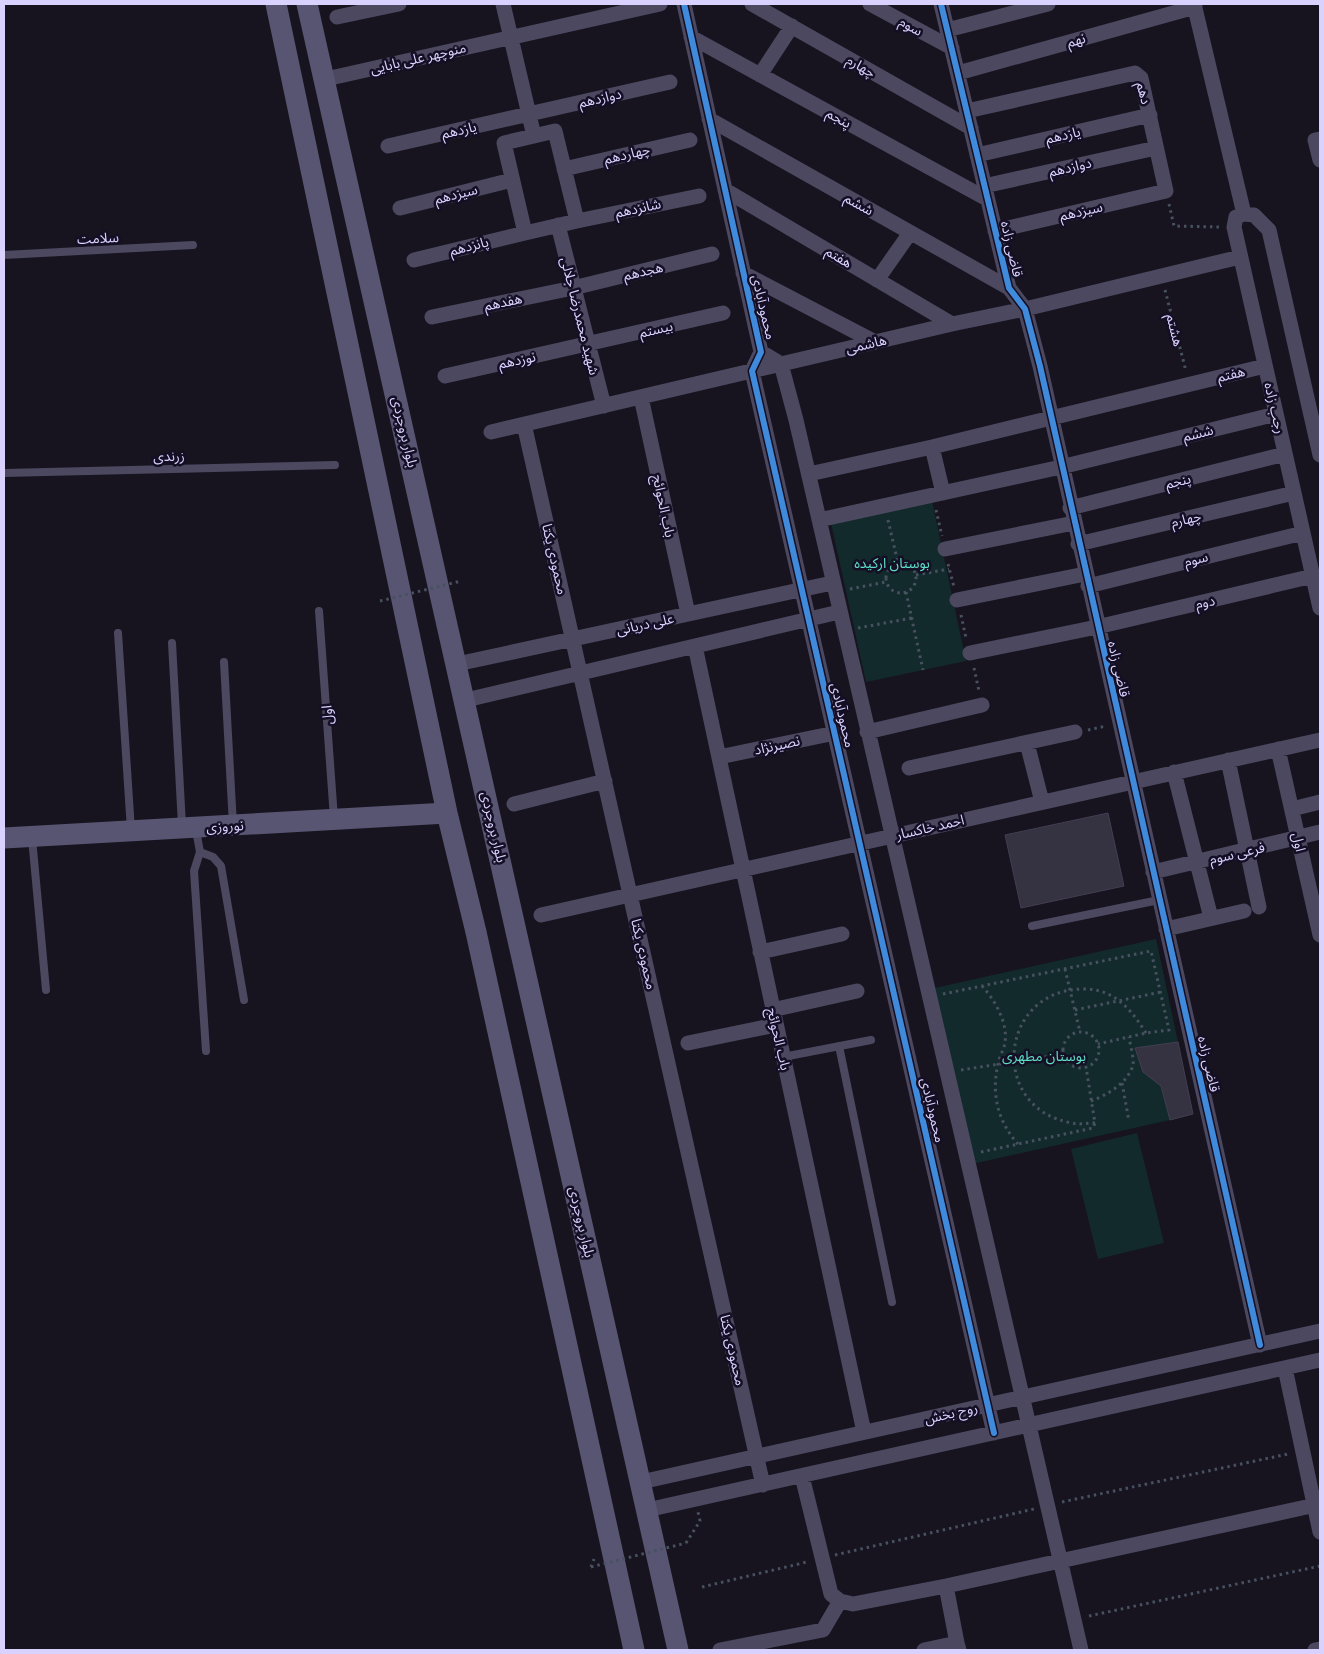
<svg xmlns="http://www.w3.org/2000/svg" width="1324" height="1654" font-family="Karla,'Noto Sans Arabic',sans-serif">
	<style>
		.green { fill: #132a2c }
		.building { fill: #353241; stroke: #433e52 }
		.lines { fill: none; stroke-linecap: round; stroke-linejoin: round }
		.path { stroke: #475160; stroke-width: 3; stroke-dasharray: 2.5 4; stroke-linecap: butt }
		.lane { stroke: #4b4860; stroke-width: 8 }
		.street { stroke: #4b4860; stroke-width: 15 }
		.secondary { stroke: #585572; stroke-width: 21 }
		.path-bridge { stroke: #475160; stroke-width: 3; stroke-dasharray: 2.5 4; stroke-linecap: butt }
		.cycleway-casing { stroke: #140f24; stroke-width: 9 }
		.cycleway { stroke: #408adc; stroke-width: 6 }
		.labels { text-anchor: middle; stroke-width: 5; stroke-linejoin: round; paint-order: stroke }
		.street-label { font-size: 14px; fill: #dad2fe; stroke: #140f24 }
		.park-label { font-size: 14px; fill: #5fdec7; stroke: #140f24 }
	</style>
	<rect width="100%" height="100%" fill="#17141f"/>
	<!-- green -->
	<path class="green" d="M932 501 966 661 866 682 831 523Z
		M1156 939 1178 1042 1135 1049 1143 1072 1161 1086 1170 1120 972 1164 930 989Z
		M1137 1133 1164 1243 1098 1259 1071 1149Z"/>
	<!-- building -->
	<path class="building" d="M1108 813 1124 886 1021 908 1005 835Z
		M1178 1042 1193 1114 1170 1120 1161 1086 1143 1072 1135 1048Z"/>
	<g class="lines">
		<!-- path -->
		<path class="path" d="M1169 204 1174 226 1221 227
			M1165 290 1186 371
			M936 510 942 536
			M888 520 898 563
			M886 578a15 15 0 1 1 30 0a15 15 0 1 1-30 0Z
			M948 564 954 587
			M916 575 949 569
			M850 589 886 582
			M906 592 923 670
			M961 615 966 638
			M858 628 912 618
			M974 668 979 691
			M1088 730 1106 726
			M1065 969 1080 1032
			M982 986C995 1000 1008 1023 1005 1042 1004 1050 999 1057 998 1064 991 1094 998 1122 1018 1144
			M943 994 1151 951 1169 1030 1146 1033 1098 1044
			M1075 1010 1161 992
			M1063 1050a18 18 0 1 1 36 0a18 18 0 1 1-36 0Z
			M961 1070 1064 1054
			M1122 1083 1129 1121
			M1091 1101C1107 1095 1128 1083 1133 1065 1134 1057 1130 1044 1129 1037
			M1095 1123C1087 1123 1079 1125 1072 1123 988 1109 998 989 1084 989 1114 989 1131 1009 1146 1033
			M981 1152 1093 1128 1095 1123 1086 1067
			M1062 1502 1288 1454
			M686 1543 700 1521 698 1512
			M835 1555 1034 1509
			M591 1567 594 1559
			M702 1587 807 1562
			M1089 1616 1320 1566"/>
		<!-- lane -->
		<path class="lane" d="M4 255 193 245
			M4 473 335 465
			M319 611 334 818
			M118 633 131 830
			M172 643 182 825
			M224 662 233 825
			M196 830 200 852 194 871 206 1051
			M32 838 46 990
			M200 852 213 857 221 866 244 1000
			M1032 926 1159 900
			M839 1046 892 1302
			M783 1057 871 1040"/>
		<!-- street -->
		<path class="street" d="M503 4 534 136
			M684 4 761 352 752 371 994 1433
			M752 4 971 128
			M870 4 952 48
			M941 4 1009 288 1025 309 1040 366 1260 1345
			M1194 4 1244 214
			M337 17 399 4
			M947 30 1048 4
			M691 37 987 199
			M958 73 1195 7
			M760 75 792 26
			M326 79 660 4
			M967 111 1135 73 1141 78 1166 191 995 231
			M709 119 1009 288
			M555 131 577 221 525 233 504 143Z
			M1320 139 1315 140 1320 160
			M388 146 670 82
			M977 155 1150 115
			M564 169 690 140
			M984 186 1156 148
			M725 190 952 324
			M400 208 512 180
			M577 221 699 196
			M558 225 604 406
			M414 260 525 233
			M743 273 875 342
			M877 280 910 233
			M432 317 573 288 712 254
			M761 352 781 364 796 420 1081 1650
			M445 376 723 313
			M641 397 688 614
			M524 424 763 1485
			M491 432 952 324 1025 309 1240 257
			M932 447 943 493
			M1320 455 1269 230 1254 215 1244 214 1236 217 1234 227 1320 608
			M809 474 932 447 1265 366
			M1070 508 1285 454
			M819 520 1061 467 1276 414
			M1078 544 1294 493
			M945 549 1074 523
			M1088 586 1303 533
			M957 600 1085 574
			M695 646 864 1432
			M970 653 1097 627 1313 576
			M457 664 832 583
			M466 700 839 612
			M867 732 982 705
			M1027 743 1042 802
			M1278 749 1320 935
			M719 757 835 733
			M1228 760 1259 907
			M909 768 1075 732
			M1174 772 1211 918
			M514 804 605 781
			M1292 809 1320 802
			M1153 872 1320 832
			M541 915 1320 740
			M1166 929 1244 911
			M760 952 842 934
			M772 1010 857 991
			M688 1043 776 1025
			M1285 1368 1320 1532
			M802 1476 831 1594 840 1601 853 1604 946 1586 1320 1504
			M641 1482 1320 1331
			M647 1510 1320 1360
			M946 1586 957 1643
			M720 1650 823 1630 840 1601
			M924 1650 957 1643 959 1650
			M1315 1650 1320 1649"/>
		<!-- secondary -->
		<path class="secondary" d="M276 4 447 813 476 932 634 1650
			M307 4 678 1650
			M4 838 447 813"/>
		<!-- path-bridge -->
		<path class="path-bridge" d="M380 601 461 581
			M591 1567 686 1543"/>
		<!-- cycleway casing -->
		<g class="cycleway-casing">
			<path id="cycleway" d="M684 4 761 352 752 371 994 1433
				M941 4 1009 288 1025 309 1040 366 1260 1345"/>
		</g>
		<!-- cycleway -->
		<use href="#cycleway" class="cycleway"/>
	</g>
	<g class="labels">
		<!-- street labels -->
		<g class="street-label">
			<text transform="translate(911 26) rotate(29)" y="5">سوم</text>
			<text transform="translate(1076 40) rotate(-16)" y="5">نهم</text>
			<text transform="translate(418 58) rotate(-13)" y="5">منوچهر علی بابایی</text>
			<text transform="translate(861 66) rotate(30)" y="5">چهارم</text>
			<text transform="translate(1144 93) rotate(75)" y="5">دهم</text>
			<text transform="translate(600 98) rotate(-13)" y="5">دوازدهم</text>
			<text transform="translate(839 118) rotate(29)" y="5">پنجم</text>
			<text transform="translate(459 130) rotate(-13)" y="5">یازدهم</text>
			<text transform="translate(1063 135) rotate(-13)" y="5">یازدهم</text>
			<text transform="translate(627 154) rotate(-13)" y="5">چهاردهم</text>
			<text transform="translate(1070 167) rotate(-13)" y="5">دوازدهم</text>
			<text transform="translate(456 194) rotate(-14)" y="5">سیزدهم</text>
			<text transform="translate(859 204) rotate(29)" y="5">ششم</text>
			<text transform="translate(638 208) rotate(-12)" y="5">شانزدهم</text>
			<text transform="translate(1081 211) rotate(-13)" y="5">سیزدهم</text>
			<text transform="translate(98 238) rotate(-3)" y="5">سلامت</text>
			<text transform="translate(469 246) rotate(-14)" y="5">پانزدهم</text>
			<text transform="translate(1012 249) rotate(77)" y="5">قاضی زاده</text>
			<text transform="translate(839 257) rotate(31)" y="5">هفتم</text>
			<text transform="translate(643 271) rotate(-13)" y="5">هجدهم</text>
			<text transform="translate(503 302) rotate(-12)" y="5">هفدهم</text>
			<text transform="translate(764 307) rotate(77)" y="5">محمودآبادی</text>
			<text transform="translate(580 316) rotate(76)" y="5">شهید محمدرضا جلالی</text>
			<text transform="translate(656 329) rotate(-13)" y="5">بیستم</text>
			<text transform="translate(1175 330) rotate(76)" y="5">هشتم</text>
			<text transform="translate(866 344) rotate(-13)" y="5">هاشمی</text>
			<text transform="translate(517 360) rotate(-12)" y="5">نوزدهم</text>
			<text transform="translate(1231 374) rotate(-14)" y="5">هفتم</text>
			<text transform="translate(1275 408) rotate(77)" y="5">رجب زاده</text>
			<text transform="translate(405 432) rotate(77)" y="5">بلوار بروجردی</text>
			<text transform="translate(1198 433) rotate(-14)" y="5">ششم</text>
			<text transform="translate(169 456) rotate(-1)" y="5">زرندی</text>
			<text transform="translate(1178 481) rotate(-14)" y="5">پنجم</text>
			<text transform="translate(664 506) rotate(78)" y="5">باب الحوائج</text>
			<text transform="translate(1186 519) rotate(-13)" y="5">چهارم</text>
			<text transform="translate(555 559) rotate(77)" y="5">محمودی یکتا</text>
			<text transform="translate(1196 559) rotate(-14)" y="5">سوم</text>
			<text transform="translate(1205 602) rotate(-13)" y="5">دوم</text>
			<text transform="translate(645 624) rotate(-12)" y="5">علی دریانی</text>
			<text transform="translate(1119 669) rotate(77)" y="5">قاضی زاده</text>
			<text transform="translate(327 715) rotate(-94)" y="5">اول</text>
			<text transform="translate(843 715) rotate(77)" y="5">محمودآبادی</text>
			<text transform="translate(777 745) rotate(-12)" y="5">نصیرنژاد</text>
			<text transform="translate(225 826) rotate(-3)" y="5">نوروزی</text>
			<text transform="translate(494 827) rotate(77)" y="5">بلوار بروجردی</text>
			<text transform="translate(930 827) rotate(-13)" y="5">احمد خاکسار</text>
			<text transform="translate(1299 842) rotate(77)" y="5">اول</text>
			<text transform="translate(1237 853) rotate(-13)" y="5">فرعی سوم</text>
			<text transform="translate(644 954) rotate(77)" y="5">محمودی یکتا</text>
			<text transform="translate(779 1039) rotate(77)" y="5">باب الحوائج</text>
			<text transform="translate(1209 1064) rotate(77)" y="5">قاضی زاده</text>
			<text transform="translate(933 1110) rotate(77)" y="5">محمودآبادی</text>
			<text transform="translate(582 1222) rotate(77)" y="5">بلوار بروجردی</text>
			<text transform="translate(733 1350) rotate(77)" y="5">محمودی یکتا</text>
			<text transform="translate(951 1413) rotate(-13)" y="5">روح بخش</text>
		</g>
		<!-- park labels -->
		<g class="park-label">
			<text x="892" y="568">بوستان ارکیده</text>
			<text x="1044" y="1061">بوستان مطهری</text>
		</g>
	</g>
	<!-- border -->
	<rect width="1324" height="1654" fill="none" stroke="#dad2fe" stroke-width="10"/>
</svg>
